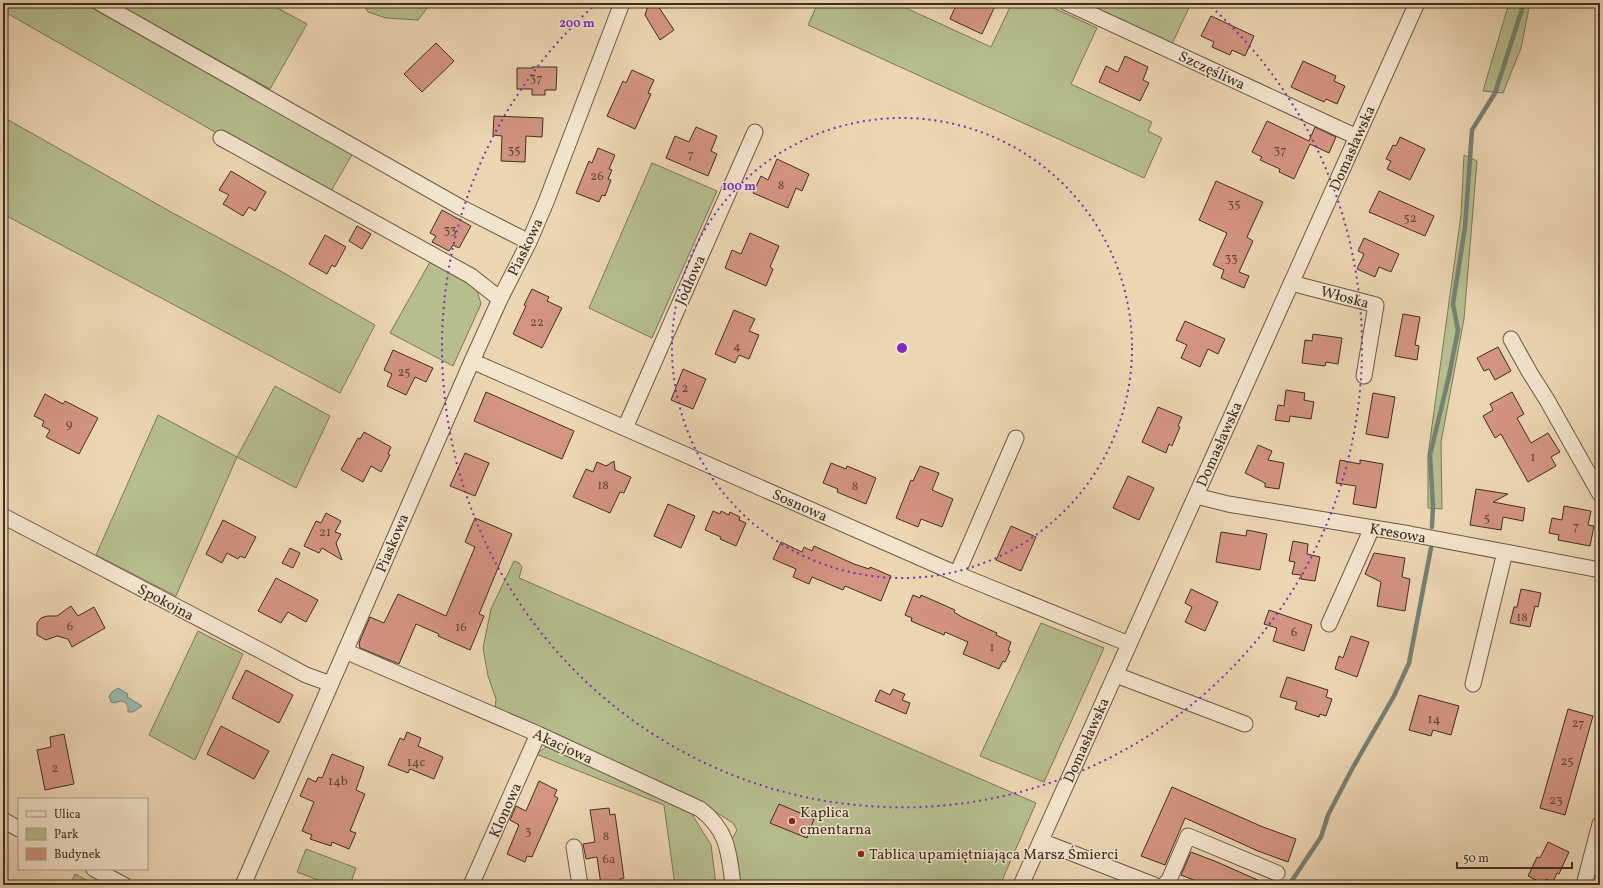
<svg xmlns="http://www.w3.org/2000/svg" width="1603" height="888" font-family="Vollkorn,serif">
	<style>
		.green { fill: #b6be8e; stroke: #7a7758 }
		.water { fill: #99b9ae; stroke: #748276 }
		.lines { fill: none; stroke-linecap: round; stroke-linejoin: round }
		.stream { stroke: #748276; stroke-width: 4.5 }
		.building { fill: #d49482; stroke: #3d3023 }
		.minor-casing { stroke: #695a47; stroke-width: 17 }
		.minor { stroke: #f3e4cd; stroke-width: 15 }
		.ring { fill: none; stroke: #7b2cbf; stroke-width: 2; stroke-dasharray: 2 4 }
		.poi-dot { fill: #8f2418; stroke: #f3e4cd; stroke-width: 1.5 }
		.labels { text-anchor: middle; stroke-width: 3; stroke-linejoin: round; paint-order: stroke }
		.number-label { font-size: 13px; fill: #63493b }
		.street-label { font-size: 15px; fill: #3d3023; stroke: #f3e4cd }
		.poi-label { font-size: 15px; fill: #3d3023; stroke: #f3e4cd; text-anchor: start }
		.centre { fill: #7b2cbf; stroke: #f3e4cd; stroke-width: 2 }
		.ring-label { font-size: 12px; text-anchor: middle; font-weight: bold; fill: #7b2cbf; stroke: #f3e4cd; stroke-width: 3; stroke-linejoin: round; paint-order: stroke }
	</style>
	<rect width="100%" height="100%" fill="#ecd6b2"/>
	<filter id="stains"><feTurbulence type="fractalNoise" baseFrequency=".005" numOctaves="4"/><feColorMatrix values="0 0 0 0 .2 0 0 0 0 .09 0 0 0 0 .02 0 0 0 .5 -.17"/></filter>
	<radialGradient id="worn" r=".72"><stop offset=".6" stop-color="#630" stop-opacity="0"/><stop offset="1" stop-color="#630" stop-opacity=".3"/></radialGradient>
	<!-- green -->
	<path class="green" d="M3 3H83L353 153 330 193 215 132 3 11Z
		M116 3H268L307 24 270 89Z
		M363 3H431L418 20 386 18 368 12Z
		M818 3H895L991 47 1012 3H1043L1097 28 1071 84 1152 122 1148 131 1162 138 1144 178 808 25Z
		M1089 3H1191L1172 44 1088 5Z
		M1509 3H1530L1521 48 1503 93 1483 91Z
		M3 117 171 212 282 272 375 325 340 393 3 214Z
		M1464 155 1477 161 1464 319 1441 442 1442 509 1428 508V455L1461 215Z
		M652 163 717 191 652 338 589 308Z
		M430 262 476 287 481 304 453 366 390 333Z
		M275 386 330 416 296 488 237 457 176 596 96 555 158 415 237 457Z
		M514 561 519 563 522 567 519 578 1036 803 1000 885H738L731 841 737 830 733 823 695 799 495 709 496 699 488 676 483 648 491 609Z
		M1041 623 1104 648 1044 782 980 756Z
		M198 631 243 654 195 760 149 735Z
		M546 747 553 748 696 813 693 816 711 845 716 885H675L664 805 536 754Z
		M306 849 356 868 350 885H331L297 872Z
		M75 874 96 885H70Z"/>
	<!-- water -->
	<path class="water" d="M118 688 128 694 127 697 142 706 133 712H128V707L125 702 120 701 115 703 111 702 109 696 112 692Z"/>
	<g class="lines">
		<!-- stream -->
		<path class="stream" d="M1432 527 1433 506 1430 455 1449 376 1458 330 1453 304 1465 227 1472 130 1495 93 1524 3
			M1289 885 1321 837 1328 815 1352 769 1394 696 1409 663 1431 548"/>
	</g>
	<!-- building -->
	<path class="building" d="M649 3H656L674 30 660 40 645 15Z
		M957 3H988L995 6 982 34 950 19Z
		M1211 16 1254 36 1245 56 1232 50 1230 55 1212 47 1214 42 1201 36Z
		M436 43 454 61 422 92 404 74Z
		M1125 56 1148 67 1143 80 1149 83 1140 101 1099 82 1106 66 1118 72Z
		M1303 61 1336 76 1334 81 1345 86 1337 104 1326 99 1324 102 1291 87Z
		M532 67H557L556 90H545V95H532V89H517V68H533Z
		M632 70 654 80 648 93 651 94 635 129 607 116 623 81 626 83Z
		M494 116 543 118 542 137 526 136 525 162 501 161 502 136 493 135Z
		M1267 121 1309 141 1315 127 1336 137 1329 153 1310 144 1294 179 1279 172 1280 169 1260 160 1262 157 1252 152Z
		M696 127 717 136 711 151 717 154 708 176 666 158 675 136 689 142Z
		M1400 137 1425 149 1410 180 1387 169 1391 161 1386 159 1393 145 1396 146Z
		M598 148 615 155 609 169 612 170 608 179 611 180 605 196 602 195 599 202 576 193 589 161 592 163Z
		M777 159 809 174 802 191 796 188 788 208 753 193 761 176 768 180Z
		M231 171 266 192 255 211 249 207 243 216 223 204 229 195 219 190Z
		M1216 181 1263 202 1247 237 1253 241 1239 272 1249 276 1244 288 1221 278 1224 270 1213 265 1227 233 1199 220Z
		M1379 191 1434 216 1425 236 1369 212Z
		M442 210 471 226 459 248 453 245 449 251 432 242 436 236 430 233Z
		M357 226 371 234 362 249 349 241Z
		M750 233 779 246 770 267 773 269 766 286 725 268 732 250 741 254Z
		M325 235 346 247 335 267 332 265 327 274 309 264Z
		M1364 238 1399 254 1391 272 1379 267 1375 277 1357 269 1364 254 1358 251Z
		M532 289 549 297 547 301 562 308 542 348 513 334 526 306 524 305Z
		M734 310 755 319 749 331 759 335 749 359 739 355 735 363 715 354Z
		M1403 314 1420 317 1415 345 1419 346 1417 360 1395 356Z
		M1185 321 1225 339 1218 354 1208 349 1200 367 1181 358 1187 345 1176 340Z
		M1313 334 1342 338 1338 364 1326 362 1325 366 1302 363 1305 340 1312 341Z
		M1498 347 1511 371 1495 380 1489 369 1484 371 1477 358Z
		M393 350 433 368 426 382 415 377 406 395 387 386 392 374 384 370Z
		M683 369 706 379 693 409 671 400Z
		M1286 390 1305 393 1304 400 1314 402 1311 419 1290 416 1289 422 1275 420 1278 405 1284 406Z
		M486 392 574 431 562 459 474 421Z
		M1512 392 1524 414 1517 418 1531 443 1548 433 1560 452 1551 457 1556 466 1528 482 1501 434 1495 438 1483 416 1493 410 1490 404Z
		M1373 393 1395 397 1388 438 1366 434Z
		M45 394 63 404 65 401 98 418 79 454 46 437 50 430 42 426 44 421 34 416Z
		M1158 407 1182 417 1178 426 1180 427 1172 446 1169 444 1166 453 1142 442Z
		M364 432 391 447 388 454 390 455 381 472 371 466 363 482 341 470 358 438 360 439Z
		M1258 445 1272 451 1268 460 1284 463 1279 489 1265 487V483L1245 473Z
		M465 453 489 463 475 496 450 486Z
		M1340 460 1360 464V460L1383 464 1376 508 1353 504 1356 486 1336 483Z
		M614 461 615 470 631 477 624 493 620 492 610 513 573 497 586 469 593 472 597 462 606 466Z
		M831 463 846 469 847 466 876 478 866 504 837 492 838 489 823 483Z
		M920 466 939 473 932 490 953 499 942 527 921 519 918 527 896 518 911 480 913 481Z
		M1128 476 1154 488 1139 520 1113 508Z
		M1476 489 1508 494 1493 502 1525 508 1523 521 1503 517 1501 530 1470 525Z
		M668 504 695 516 681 548 654 536Z
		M1564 506 1591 511 1588 525 1594 526 1590 546 1558 540 1559 535 1549 533 1552 518 1562 520Z
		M713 511 720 514 721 511 729 515 730 512 740 517 739 520 746 523 736 546 720 539 721 537 705 530Z
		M326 513 341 521 335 532 341 534 336 543 342 560 322 548 319 553 304 546 316 521 321 523Z
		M475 518 512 534 479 614 484 616 470 650 438 636 439 634 416 624 399 664 360 648 359 643 370 617 384 623 398 594 446 616 475 547 465 542Z
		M223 520 256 537 245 558 240 556 238 559 227 553 222 563 206 554Z
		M1011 526 1036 537 1021 571 996 560Z
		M1247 530 1267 534 1260 570 1216 562 1221 532 1246 536Z
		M1293 541 1308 544 1307 554 1320 557 1315 581 1301 579V575L1292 574 1295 562 1289 561Z
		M781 542 802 552 804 547 812 551 814 546 854 564 869 569 870 567 891 576 881 601 845 586 843 590 812 577 809 584 793 577 796 569 773 559Z
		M290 548 300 553 293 568 282 563Z
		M1374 553 1405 558 1402 577 1410 579 1405 611 1377 606 1381 582 1365 574Z
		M276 578 318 600 306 622 288 612 281 623 258 611Z
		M1191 589 1218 602 1205 631 1185 622 1192 607 1185 603Z
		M1521 589 1541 593 1538 607 1535 606 1530 627 1510 623 1514 607H1517Z
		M913 595 920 598 921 595 955 610 954 612 962 617 997 633 996 635 1011 642 1008 650 1010 651 1005 662 1003 661 999 669 963 654 968 642 945 632 944 635 911 621 912 618 905 615Z
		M71 606 78 616 94 607 105 628 72 647 68 639 57 636 46 640 37 635V623L41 618 47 616H57Z
		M1269 610 1312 625 1304 651 1273 641 1277 628 1264 624Z
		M1351 636 1369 642 1357 677 1335 669 1339 656 1343 658Z
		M246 670 293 695 279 723 232 698Z
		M1287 677 1328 690 1326 697 1332 699 1326 716 1320 714 1319 717 1295 709 1297 702 1280 697Z
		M893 689 905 694 902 700 910 703 906 714 875 701 880 690 890 695Z
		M1419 695 1459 706 1451 735 1433 730 1431 736 1409 730Z
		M1568 709 1593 716 1565 815 1540 808Z
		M221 726 269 751 254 779 207 754Z
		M407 732 421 738 418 746 443 757 434 779 410 769 408 773 388 765 400 738 404 740Z
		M64 734 74 784 45 790 37 750 51 747 50 737Z
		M332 754 364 767 356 790 365 794 350 831 356 833 349 849 332 842 331 846 310 839 312 835 302 831 314 802 300 796 308 778 316 782 318 777 322 778Z
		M539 781 557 790 554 796 558 798 532 857 527 856 525 862 507 854 519 825 510 820 516 806 526 811Z
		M1172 787 1263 827 1296 839 1288 862 1258 851 1185 818 1165 865 1141 856Z
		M779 804 814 819 807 838 770 823Z
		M609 808 610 815 615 814 624 878 620 879V885H601L597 857 586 859 583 844 595 842 590 810Z
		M1548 842 1569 852 1559 874 1557 873 1553 882 1546 879 1544 884 1528 876 1537 857 1540 858Z
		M1191 852 1217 862 1269 885H1206L1181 875Z"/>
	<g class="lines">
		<!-- minor casing -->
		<g class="minor-casing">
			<path id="minor" d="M100 3 460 207 529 242
				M1067 3 1357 137
				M221 138 471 276 500 299
				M1291 283 1376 305 1364 376
				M1511 339 1530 373 1547 400 1600 494
				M472 361 957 574 1129 644
				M625 428 755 132
				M1196 496 1228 504 1410 534 1600 570
				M3 516 265 653 306 675 331 684
				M957 574 1016 438
				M1329 624 1372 528
				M345 651 538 734 700 809C728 830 729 853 733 885
				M1116 675 1245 724
				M1473 684 1505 552
				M3 820 19 829
				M1041 841 1154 885
				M574 847 580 885
				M94 869 124 885
				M243 885 472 361 500 299 529 242 546 202 622 3
				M471 885 538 734
				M1021 885 1417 3
				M1164 885 1169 880 1188 836 1277 873
				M1584 885 1600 824"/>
		</g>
		<!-- minor -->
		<use href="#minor" class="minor"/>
	</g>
	<!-- distance rings -->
	<g class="ring">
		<circle cx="902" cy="348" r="230"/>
		<path d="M1207 3A460 460 0 1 1 597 3"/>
	</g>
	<!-- markers -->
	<g class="poi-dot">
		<circle cx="792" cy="821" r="4"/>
		<circle cx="861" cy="854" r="4"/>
	</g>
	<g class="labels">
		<!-- number labels -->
		<g class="number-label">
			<text x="536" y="82">37</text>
			<text x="514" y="154">35</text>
			<text x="1280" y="154">37</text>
			<text x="691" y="158">7</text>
			<text x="597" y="180">26</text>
			<text x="781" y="189">8</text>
			<text x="1234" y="208">35</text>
			<text x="1410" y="222">52</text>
			<text x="450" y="234">33</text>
			<text x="1231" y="262">33</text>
			<text x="537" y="326">22</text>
			<text x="737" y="350">4</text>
			<text x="404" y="376">25</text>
			<text x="685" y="392">2</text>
			<text x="69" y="428">9</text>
			<text x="1533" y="461">1</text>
			<text x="603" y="489">18</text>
			<text x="855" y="490">8</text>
			<text x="1487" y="522">5</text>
			<text x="1576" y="530">7</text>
			<text x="325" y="536">21</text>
			<text x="1522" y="621">18</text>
			<text x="70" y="630">6</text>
			<text x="461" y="631">16</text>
			<text x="1294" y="636">6</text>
			<text x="992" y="651">1</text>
			<text x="1434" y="723">14</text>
			<text x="1578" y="727">27</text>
			<text x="1567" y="765">25</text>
			<text x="416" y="766">14c</text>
			<text x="55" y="772">2</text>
			<text x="338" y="785">14b</text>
			<text x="1556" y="804">23</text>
			<text x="528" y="835">3</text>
			<text x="606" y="840">8</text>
			<text x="609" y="863">6a</text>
		</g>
		<!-- street labels -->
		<g class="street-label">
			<text transform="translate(1212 70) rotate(25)" y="5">Szczęśliwa</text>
			<text transform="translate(1352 148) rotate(-66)" y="5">Domasławska</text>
			<text transform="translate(525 247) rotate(-64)" y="5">Piaskowa</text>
			<text transform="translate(690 280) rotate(-66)" y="5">Jodłowa</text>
			<text transform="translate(1345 297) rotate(15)" y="5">Włoska</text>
			<text transform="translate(1219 444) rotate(-66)" y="5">Domasławska</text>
			<text transform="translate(800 505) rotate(24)" y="5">Sosnowa</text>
			<text transform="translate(1398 533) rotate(10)" y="5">Kresowa</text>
			<text transform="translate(392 543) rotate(-67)" y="5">Piaskowa</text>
			<text transform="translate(166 602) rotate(28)" y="5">Spokojna</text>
			<text transform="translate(1086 740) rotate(-66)" y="5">Domasławska</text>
			<text transform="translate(563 746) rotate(25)" y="5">Akacjowa</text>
			<text transform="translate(505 810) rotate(-66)" y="5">Klonowa</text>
		</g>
		<!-- poi labels -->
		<g class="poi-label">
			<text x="800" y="817">Kaplica<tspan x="800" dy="17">cmentarna</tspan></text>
			<text x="869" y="859">Tablica upamiętniająca Marsz Śmierci</text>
		</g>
	</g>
	<circle cx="902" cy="348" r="6" class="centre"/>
	<g class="ring-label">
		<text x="577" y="27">200 m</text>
		<text x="739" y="190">100 m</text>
	</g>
	<!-- margin -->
	<rect width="1603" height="888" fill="none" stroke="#ecd6b2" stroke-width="16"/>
	<rect x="4" y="4" width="1595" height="880" fill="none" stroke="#3d3023" stroke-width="2"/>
	<rect x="8" y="8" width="1587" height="872" fill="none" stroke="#3d3023"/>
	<!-- legend -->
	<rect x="18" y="798" width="130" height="72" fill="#f3e4cd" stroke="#aa9c89"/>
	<rect x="26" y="811" width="20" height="6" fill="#f3e4cd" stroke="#aa9c89"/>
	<text x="54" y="818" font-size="12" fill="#3d3023">Ulica</text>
	<rect x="26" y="828" width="20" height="12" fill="#b6be8e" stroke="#aa9c89"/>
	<text x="54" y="838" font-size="12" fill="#3d3023">Park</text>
	<rect x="26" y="848" width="20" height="12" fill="#d49482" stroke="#aa9c89"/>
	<text x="54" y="858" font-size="12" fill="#3d3023">Budynek</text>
	<!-- scale -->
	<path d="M1457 862v6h115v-6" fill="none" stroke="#3d3023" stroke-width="2"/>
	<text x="1463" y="862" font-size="12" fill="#3d3023" stroke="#f3e4cd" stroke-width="3" paint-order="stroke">50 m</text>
	<rect width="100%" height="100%" filter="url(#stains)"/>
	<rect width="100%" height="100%" fill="url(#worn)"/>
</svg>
